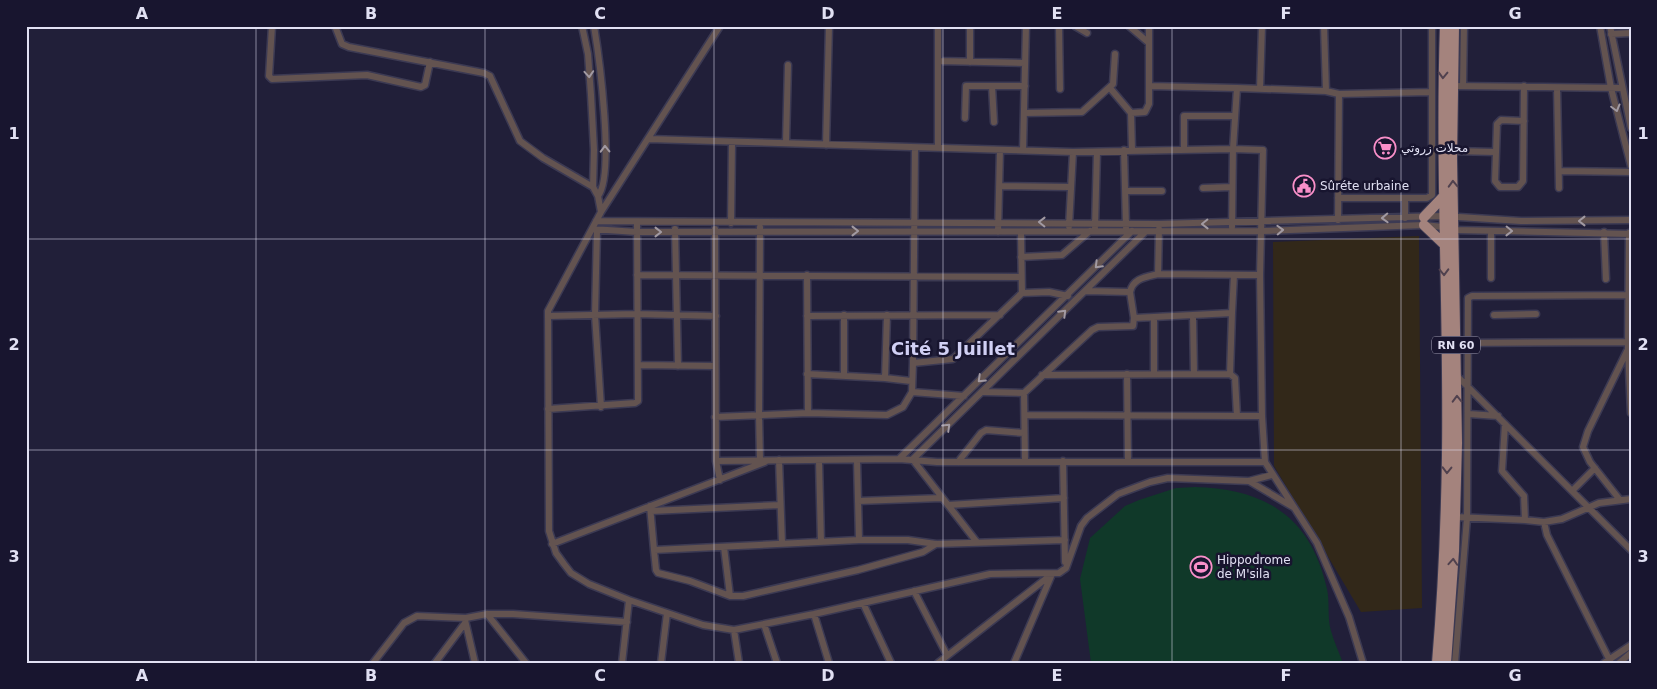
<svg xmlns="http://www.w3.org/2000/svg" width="1657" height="689" font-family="'DejaVu Sans','Noto Naskh Arabic',sans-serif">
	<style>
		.industrial { fill: #322819 }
		.green { fill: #103929 }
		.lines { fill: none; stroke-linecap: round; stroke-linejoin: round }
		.street-casing { stroke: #3c3a53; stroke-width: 9 }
		.primary-casing { stroke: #3c3a53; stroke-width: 12 }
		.street { stroke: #635350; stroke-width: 6 }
		.primary { stroke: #a4837d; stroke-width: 10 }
		.oneway { stroke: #a29aa2 }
		.oneway2 { stroke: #50414e }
		.grid { fill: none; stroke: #e1e0f3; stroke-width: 1; stroke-opacity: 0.55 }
		.labels { text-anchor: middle; stroke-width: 5; stroke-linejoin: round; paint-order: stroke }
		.shield { fill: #18152f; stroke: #a5a3b8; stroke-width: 1 }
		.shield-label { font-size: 11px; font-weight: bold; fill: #e1e0f3 }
		.poi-label { font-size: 12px; fill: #e1e0f3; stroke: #18152f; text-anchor: start }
		.district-label { font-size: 18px; font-weight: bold; fill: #d1d0f4; stroke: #18152f }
		.neatline { fill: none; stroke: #e1e0f3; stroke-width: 2 }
		.grid-label { font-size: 16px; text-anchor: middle; font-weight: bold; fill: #e1e0f3 }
	</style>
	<rect width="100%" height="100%" fill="#211f39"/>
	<!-- industrial -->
	<path class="industrial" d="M1419 236 1422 608 1361 612 1274 466 1273 242Z"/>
	<!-- green -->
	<path class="green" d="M1195 487C1266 489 1311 517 1327 589 1330 602 1327 617 1331 631 1334 642 1339 652 1343 663H1091L1080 579 1090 538 1125 506 1139 500 1176 488Z"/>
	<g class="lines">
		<!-- street casing -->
		<g class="street-casing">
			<path id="street" d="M272 26 269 76 272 79 367 75 421 87 425 85 430 62
				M335 26 342 44 349 47 484 73 490 76 520 141 543 158 593 187
				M582 26 588 54 591 95 594 150 593 187 598 196 601 212
				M594 26C599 56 615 175 598 196
				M720 26 601 212 548 311 549 531 556 553 564 564 571 573 589 584 629 600 703 625 734 630 814 614 990 574 1059 573 1066 568 1081 526 1087 518 1118 494 1150 482 1168 478 1249 481 1272 475
				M938 26V148
				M1059 26 1060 89
				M1075 26 1087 33
				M1129 26 1149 43V104L1145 112 1131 113 1132 150
				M1324 26 1326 91
				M1600 26 1611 88 1631 166
				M1610 26 1631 128
				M1611 34 1631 33
				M1149 43V26
				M939 61 1025 63
				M970 62V26
				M992 86 994 122
				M1149 86 1237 88 1233 149 1232 227
				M1453 86 1621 88
				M1463 86 1464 26
				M1110 88 1131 113
				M1237 88 1326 91 1339 94
				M1260 88 1262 26
				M1557 88 1559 188
				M1024 113 1082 112 1113 84 1115 54
				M965 118 966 86H1025
				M1524 121 1501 120 1497 124 1495 181 1500 187H1518L1523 181 1524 86
				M649 139 1073 152 1233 149 1263 150 1260 275 1262 416 1265 462 1317 543 1349 617 1363 663
				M786 142 788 65
				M826 145 829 26
				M1023 150 1026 26
				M1124 150 1126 227
				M1184 150V116H1235
				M1453 151 1495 152
				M1559 171 1631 172
				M999 186 1069 187
				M1203 188 1232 187
				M1126 191H1162
				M1338 198H1427L1432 195V26
				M1405 218V198
				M1338 220 1339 94 1431 92
				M596 221 1159 224 1443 216 1521 221 1631 220
				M731 223 732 143
				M1069 226 1073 152
				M760 227 759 415 760 460
				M1095 227 1097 152
				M592 229 637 232 1262 231 1424 225 1443 227 1455 230 1631 234
				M675 229 678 366
				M715 229 716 461 720 480
				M597 231 595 315 601 407
				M1491 231V278
				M998 232 1000 150
				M1604 232 1606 279
				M1021 233 1022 293
				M1629 233 1628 349 1631 413
				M1021 257 1062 255 1090 231
				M1158 274 1260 275
				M637 275 1021 277
				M807 275 808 413
				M1086 291 1130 292C1133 278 1146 277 1158 274L1159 229
				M844 315V376
				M1494 315 1536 314
				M548 316 636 314 716 316
				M807 316 1000 315
				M1193 316 1194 373
				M1134 318 1232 313 1234 275
				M1154 318V373
				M1456 343 1629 342
				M913 363 915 148
				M638 365 715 366
				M807 374 885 378 911 381
				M1127 374 1128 462
				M1230 374 1232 313
				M1042 375 1230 374 1235 378 1237 416H1262
				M1456 375 1631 550
				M885 378 887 315
				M984 392 1024 393 1092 330 1098 327 1133 326 1134 318 1130 292
				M1024 393 1025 461
				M964 396 912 392 913 363 953 359 1022 293 1049 292 1068 296
				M548 409 635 403 638 401 637 222
				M1469 414 1498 416
				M1025 415 1237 416
				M715 417 808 413 887 415 903 407 912 392
				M1505 424 1502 471 1524 496 1525 520 1544 522 1562 519 1599 503 1631 499
				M899 459 1132 231
				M779 460 782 543
				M912 460 1145 232
				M913 460 976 541
				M716 461 899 459 937 462H1265
				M819 461 821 542
				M857 461 859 540
				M1063 461 1065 562
				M958 462 981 433 986 430 1024 433
				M1249 481 1293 507
				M1572 491 1595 468
				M1620 500 1590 462 1583 447 1588 431 1627 351
				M858 501 942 498
				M948 505 1064 498
				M650 506 654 550 859 540H908L936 544 1065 540
				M651 511 780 505
				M1455 517 1525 520
				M1544 522 1547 535 1611 663
				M552 544 765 462
				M724 547 730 596
				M654 550 656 570 658 573 690 581 730 596H743L858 570 923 552 936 544
				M914 591 947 655
				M863 603 891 663
				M487 614 526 663
				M814 614 829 663
				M465 620 475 663
				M764 624 777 663
				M734 630 739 663
				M373 663 404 623 417 616 466 618 487 614H513L627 622
				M435 663 465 623
				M622 663 629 600
				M661 663 667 613
				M938 663 1052 574 1014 663
				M1455 663 1467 518 1468 298 1472 296 1629 295
				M1604 663 1631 645
				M1619 663 1631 653"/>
		</g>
		<!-- primary casing -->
		<g class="primary-casing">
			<path id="primary" d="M1424 217 1443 197
				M1424 225 1444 244
				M1437 663C1443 593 1446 524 1447 455 1449 312 1440 169 1445 26
				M1446 663 1454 551 1457 443 1452 158 1454 26"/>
		</g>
		<!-- street -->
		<use href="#street" class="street"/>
		<!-- primary -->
		<use href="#primary" class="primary"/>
	</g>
	<!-- one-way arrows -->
	<defs><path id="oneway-chevron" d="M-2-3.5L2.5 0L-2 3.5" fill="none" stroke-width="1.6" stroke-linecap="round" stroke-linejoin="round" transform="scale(1.25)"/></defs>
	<g class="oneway">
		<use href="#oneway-chevron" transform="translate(589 74) rotate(86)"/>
		<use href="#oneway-chevron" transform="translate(1616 108) rotate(75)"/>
		<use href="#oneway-chevron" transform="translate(605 149) rotate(-91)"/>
		<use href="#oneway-chevron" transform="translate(1385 218) rotate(178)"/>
		<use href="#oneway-chevron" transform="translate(1582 221) rotate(180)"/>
		<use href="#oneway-chevron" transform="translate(1042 222) rotate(-179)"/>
		<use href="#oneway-chevron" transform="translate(1205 224) rotate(179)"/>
		<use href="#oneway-chevron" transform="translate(1280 230) rotate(-2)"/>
		<use href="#oneway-chevron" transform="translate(855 231)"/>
		<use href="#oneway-chevron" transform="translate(1509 231) rotate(1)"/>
		<use href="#oneway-chevron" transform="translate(658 232)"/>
		<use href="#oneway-chevron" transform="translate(1098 265) rotate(135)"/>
		<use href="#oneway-chevron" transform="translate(1063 313) rotate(-45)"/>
		<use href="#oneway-chevron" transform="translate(981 379) rotate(136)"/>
		<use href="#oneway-chevron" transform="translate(947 427) rotate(-44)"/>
	</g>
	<g class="oneway2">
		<use href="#oneway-chevron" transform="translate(1443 75) rotate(92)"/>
		<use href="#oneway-chevron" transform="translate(1453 184) rotate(-92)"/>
		<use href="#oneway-chevron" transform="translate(1444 272) rotate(89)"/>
		<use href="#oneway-chevron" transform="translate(1457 399) rotate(-91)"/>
		<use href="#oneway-chevron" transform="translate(1447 470) rotate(91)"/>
		<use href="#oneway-chevron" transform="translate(1453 562) rotate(-86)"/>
	</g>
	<!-- grid -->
	<path class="grid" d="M256 26V663M485 26V663M714 26V663M943 26V663M1172 26V663M1401 26V663M26 239H1631M26 450H1631"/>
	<!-- icons -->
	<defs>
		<g id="supermarket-ring" transform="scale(1.125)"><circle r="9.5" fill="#18152f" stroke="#f98fc9" stroke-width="1.5"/><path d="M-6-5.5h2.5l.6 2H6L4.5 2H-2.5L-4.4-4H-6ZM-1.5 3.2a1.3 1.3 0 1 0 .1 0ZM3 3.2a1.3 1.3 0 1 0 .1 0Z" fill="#f98fc9"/></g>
		<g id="civic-ring" transform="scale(1.125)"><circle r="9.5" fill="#18152f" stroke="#f98fc9" stroke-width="1.5"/><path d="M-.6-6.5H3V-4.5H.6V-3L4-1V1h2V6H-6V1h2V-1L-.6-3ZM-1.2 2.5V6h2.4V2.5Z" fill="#f98fc9"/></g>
		<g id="stadium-ring" transform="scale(1.125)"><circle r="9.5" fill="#18152f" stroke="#f98fc9" stroke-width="1.5"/><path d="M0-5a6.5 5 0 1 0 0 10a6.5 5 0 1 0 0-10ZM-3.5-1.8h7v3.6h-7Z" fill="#f98fc9"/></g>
	</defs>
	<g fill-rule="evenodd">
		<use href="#supermarket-ring" x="1385" y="148"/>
		<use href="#civic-ring" x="1304" y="186"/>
		<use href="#stadium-ring" x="1201" y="567"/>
	</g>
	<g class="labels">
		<!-- shield labels -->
		<rect class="shield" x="1432" y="336.5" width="48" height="17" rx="4"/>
		<g class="shield-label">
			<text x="1456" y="349">RN 60</text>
		</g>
		<!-- poi labels -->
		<g class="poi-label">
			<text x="1401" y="152">محلات زروتي</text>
			<text x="1320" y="190">Sûréte urbaine</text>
			<text x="1217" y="564">Hippodrome<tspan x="1217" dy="14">de M'sila</tspan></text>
		</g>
		<!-- district labels -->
		<g class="district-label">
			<text x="953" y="355">Cité 5 Juillet</text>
		</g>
	</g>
	<!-- border -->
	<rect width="1657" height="689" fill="none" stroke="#18152f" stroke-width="55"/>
	<rect x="28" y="28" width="1602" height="634" class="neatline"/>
	<g class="grid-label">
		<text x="142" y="19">A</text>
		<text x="371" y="19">B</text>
		<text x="600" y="19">C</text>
		<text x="828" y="19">D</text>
		<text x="1057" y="19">E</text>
		<text x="1286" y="19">F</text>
		<text x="1515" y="19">G</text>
		<text x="14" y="139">1</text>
		<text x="1643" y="139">1</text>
		<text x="14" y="350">2</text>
		<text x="1643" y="350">2</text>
		<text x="14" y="562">3</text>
		<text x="1643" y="562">3</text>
		<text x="142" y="681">A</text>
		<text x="371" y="681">B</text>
		<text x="600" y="681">C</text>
		<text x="828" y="681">D</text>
		<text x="1057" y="681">E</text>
		<text x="1286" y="681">F</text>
		<text x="1515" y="681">G</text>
	</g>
</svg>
